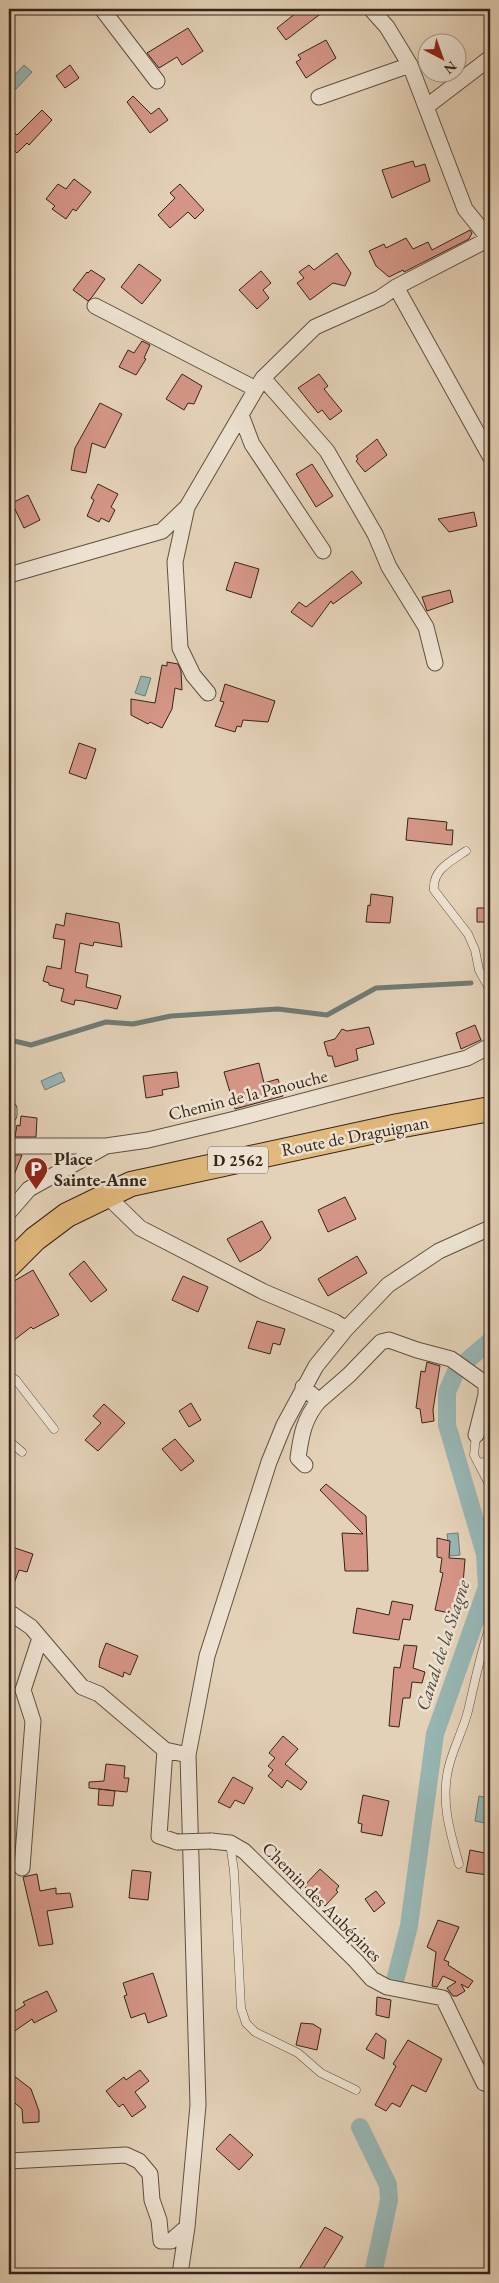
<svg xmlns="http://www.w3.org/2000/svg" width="499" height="2283" font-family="'EB Garamond',serif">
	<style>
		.water { fill: #97b6b4; stroke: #6f7c76 }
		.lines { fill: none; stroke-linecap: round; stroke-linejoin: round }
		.stream { stroke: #6f7c76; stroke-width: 5 }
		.canal { stroke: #97b6b4; stroke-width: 18 }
		.building { fill: #d59687; stroke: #342418 }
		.service-casing { stroke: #605040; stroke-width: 9 }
		.minor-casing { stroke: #605040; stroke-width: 17 }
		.primary-casing { stroke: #342418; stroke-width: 26 }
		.service { stroke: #ede2d1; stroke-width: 8 }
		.minor { stroke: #ede2d1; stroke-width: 15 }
		.primary { stroke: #e2b97c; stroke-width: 24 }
		.minor-bridge-casing { stroke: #605040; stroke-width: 17; stroke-linecap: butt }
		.minor-bridge { stroke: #ede2d1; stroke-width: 15 }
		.labels { text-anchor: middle; stroke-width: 5; stroke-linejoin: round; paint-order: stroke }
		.shield { fill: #ede2d1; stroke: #6c5d50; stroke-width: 1 }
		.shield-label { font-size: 16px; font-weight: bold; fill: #342418 }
		.street-label { font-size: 18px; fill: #342418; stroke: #ede2d1 }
		.poi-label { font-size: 18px; font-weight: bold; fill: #342418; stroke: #ede2d1; text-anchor: start }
		.water-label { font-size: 19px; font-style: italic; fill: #4d483f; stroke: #ede2d1 }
	</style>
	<rect width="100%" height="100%" fill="#e4d2b8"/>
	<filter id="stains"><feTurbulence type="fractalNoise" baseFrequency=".004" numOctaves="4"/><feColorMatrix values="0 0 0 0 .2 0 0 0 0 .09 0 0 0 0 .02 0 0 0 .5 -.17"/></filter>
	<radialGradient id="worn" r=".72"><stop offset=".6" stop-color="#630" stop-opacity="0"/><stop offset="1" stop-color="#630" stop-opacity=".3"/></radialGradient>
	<!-- water -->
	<path class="water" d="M24 65 32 72 16 89 9 81Z
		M141 676 151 678 145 696 135 693Z
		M61 1072 65 1081 45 1090 41 1081Z
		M458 1533 460 1555 450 1556 447 1534Z
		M479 1796 489 1798 485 1823 475 1821Z"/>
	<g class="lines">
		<!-- stream -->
		<path class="stream" d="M10 1040 31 1045 106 1022 133 1024 171 1016 278 1009 327 1015 376 988 471 983"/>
		<!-- canal -->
		<path class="canal" d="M395 1981 409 1926 435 1734 487 1587 485 1554 447 1425V1392L457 1369 490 1341
			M360 2127 388 2185 389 2200 373 2274"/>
	</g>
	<!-- building -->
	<path class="building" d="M301 9H327L286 40 277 28Z
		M188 28 203 51 182 65 177 57 159 68 147 53Z
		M326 40 336 58 306 78 296 62 301 59 298 55Z
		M70 65 79 78 65 88 56 76Z
		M133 96 151 114 159 108 168 120 150 133 127 102Z
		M42 110 52 120 29 145 27 143 17 153 9 146V128L17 135Z
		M413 161 415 167 425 164 430 181 392 198 382 170Z
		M74 179 91 192 76 211 73 209 66 219 52 209 55 206 46 199 58 184 66 189Z
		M180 184 204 210 195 219 188 212 170 228 158 215 175 198 170 193Z
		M470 230 472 233 469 239 404 272 403 270 389 277 376 266 369 251 384 244 386 248 406 238 413 249 428 242 432 250Z
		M337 253 351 273 345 286 333 283 310 300 297 283 304 278 299 272 309 265 314 270Z
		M139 264 161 280 142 304 121 287Z
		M91 270 105 279 92 297 88 301 73 290 87 272 88 273Z
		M261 271 271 283 263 290 269 298 257 309 239 290Z
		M142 341 150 345 144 358 146 359 136 375 119 367 128 350 134 353Z
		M182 374 202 386 194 404 188 403 184 410 166 399Z
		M319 374 328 386 324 389 342 411 330 420 322 410 318 413 298 388Z
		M100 403 122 414 105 448 92 443 86 473 71 470 75 448Z
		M377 439 387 455 365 472 356 461 358 459 356 456Z
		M312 464 333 496 316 507 296 474Z
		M98 484 118 494 111 507 115 510 109 522 101 518 99 522 87 516 94 500 91 498Z
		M28 495 40 520 24 528 12 503Z
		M474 512 477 526 449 532 438 519Z
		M235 562 259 569 251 598 226 590Z
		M352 571 362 583 333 604 331 601 312 627 291 612 299 602 306 607Z
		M450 590 453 602 427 611 422 597Z
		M167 662 178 664 181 671 182 690 175 688 172 709 162 728 150 722 148 724 131 715V699L155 703 162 665 167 666Z
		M225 684 275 701 268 722 243 720 241 727 237 726 235 732 215 726 224 702 220 701Z
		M79 743 96 749 86 779 69 773Z
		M408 818 447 822 446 830H453L452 845 406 840Z
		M371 894 393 897 390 923 366 922 368 905 370 906Z
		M477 908H490V922H477Z
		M66 913 119 923 122 947 94 942 93 946 80 943 75 972 88 975 86 987 121 996 117 1009 83 1001 75 1000 74 1005 61 1001 64 989 49 985V983L43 981 47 966 61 969 65 940 53 938 56 924 64 926Z
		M475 1025 481 1040 461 1049 456 1033Z
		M369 1027 374 1044 356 1049 358 1060 335 1067 332 1056H328L324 1042 335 1039 342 1029 347 1031Z
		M259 1063 264 1083 278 1079 283 1096 235 1109 224 1072Z
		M177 1072 179 1087 162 1090 163 1095 146 1098 143 1076Z
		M21 1116 37 1118 36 1137H15L17 1125 20 1126Z
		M12 1155H22L14 1175 9 1173Z
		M345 1197 356 1219 328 1232 318 1210Z
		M262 1221 271 1238 261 1250 240 1262 227 1239Z
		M357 1256 367 1273 328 1296 318 1279Z
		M84 1261 107 1290 91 1302 69 1274Z
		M33 1270 59 1315 33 1329 31 1327 9 1344V1284Z
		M183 1276 208 1287 198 1312 172 1300Z
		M257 1321 285 1329 280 1345 273 1343 270 1354 248 1348Z
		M427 1362 440 1366 433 1410 434 1421 422 1423 420 1409 416 1408 421 1371 425 1372Z
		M191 1403 201 1420 189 1427 179 1411Z
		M104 1404 125 1423 98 1451 85 1440 101 1423 93 1416Z
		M175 1439 194 1461 181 1471 162 1449Z
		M326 1484 366 1516 368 1571H345L342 1533 363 1534 320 1490Z
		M437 1538 450 1541 449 1558 465 1559 462 1597 458 1596 454 1614 435 1610 443 1573 440 1572 442 1558 437 1557Z
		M9 1546 33 1554 27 1572 19 1570 10 1594Z
		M392 1601 413 1605 410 1620 403 1619 399 1640 353 1633 357 1608 389 1615Z
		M106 1643 138 1656 130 1675 124 1672 123 1677 99 1667 100 1659Z
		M404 1645 417 1646 413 1668 425 1672 422 1683 412 1682 410 1698H403L399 1727 389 1726 394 1667 400 1668Z
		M283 1736 298 1749 285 1764 307 1782 301 1790 287 1780 282 1788 268 1776 273 1770 268 1766 275 1758 269 1753Z
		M106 1764 125 1766 124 1778H129L127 1792 89 1788V1782L104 1781Z
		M233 1777 253 1788 244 1804 235 1800 230 1808 218 1802Z
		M99 1789 115 1791 113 1806 98 1805Z
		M363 1795 389 1801 382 1836 361 1832 362 1824 358 1823Z
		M470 1850 490 1854 488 1875 466 1872Z
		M320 1869 339 1886 336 1890 338 1892 325 1906 304 1886Z
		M132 1870 151 1872 148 1900 129 1898Z
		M37 1874 40 1891 56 1888V1894L70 1893 73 1907 47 1911 53 1944 39 1946 23 1877Z
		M376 1891 385 1903 374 1912 365 1899Z
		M438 1920 459 1927 444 1960 449 1962 448 1965 473 1981 468 1988 461 1984 465 1991 457 1996H453L447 1988 456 1982 443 1976 437 1987 432 1986 436 1952 427 1947Z
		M153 1973 167 2016 148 2023 145 2013 131 2018 124 1996 127 1995 123 1983Z
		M47 1991 57 2011 34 2023 32 2019 9 2035V2015L25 2005 23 2002Z
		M377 1997 391 2000 389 2018 376 2015Z
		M301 2023 313 2024 321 2029 317 2050 296 2045Z
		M376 2033 386 2040 384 2059 366 2049Z
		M408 2040 442 2059 426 2092 412 2085 400 2107 392 2103 386 2111 375 2105 396 2066 393 2064Z
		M140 2070 149 2081 135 2092 146 2107 132 2117 123 2104 119 2107 106 2091 124 2077 126 2080Z
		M9 2072 31 2089 39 2111V2122L23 2123 22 2109 9 2098Z
		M230 2134 253 2155 239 2170 216 2149Z
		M325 2227 343 2237 332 2255 320 2274H296Z"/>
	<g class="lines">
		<!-- service casing -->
		<g class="service-casing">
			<path id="service" d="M466 851C451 861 432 870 434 890L468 934 475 950 479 970 490 990
				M9 1375 16 1380 54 1429
				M476 1435 474 1455 490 1486
				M9 1441 22 1452
				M478 1463 490 1461
				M230 1843 234 1871 241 2008 246 2023 255 2032 298 2053 321 2073 356 2090
				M459 1864C450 1832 441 1803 448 1770 452 1750 463 1731 468 1711 475 1682 480 1654 490 1626"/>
		</g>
		<!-- minor casing -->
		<g class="minor-casing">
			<path id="minor" d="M102 9 157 81
				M371 9 387 27 410 65 465 209 490 240
				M319 97 410 65
				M426 107 490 58
				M396 287 490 456
				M95 306 256 389
				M263 378 327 451 375 534 389 567 426 627 435 663
				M241 415 252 444 323 551
				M9 575 162 531 187 507
				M208 693 193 675 180 648 175 562 187 507 256 389 263 378 315 327 380 298 396 287 489 239
				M9 1109V1115
				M9 1146H106L148 1140 231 1120 467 1058 490 1046
				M106 1195 140 1228 264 1292 335 1322 346 1329
				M9 1212 29 1189 106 1146
				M303 1387 319 1401 349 1375 381 1342 389 1340 417 1350 451 1359 486 1384V1395L476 1435
				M305 1465 298 1458C301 1436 304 1418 319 1401
				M9 1612 31 1627 82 1687 99 1694 165 1750 188 1755
				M165 1750 159 1836 177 1842
				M211 1841 230 1843 244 1851 356 1961 372 1979 387 1987 443 1998 484 2083 490 2085
				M22 1868 33 1721 23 1690 40 1638
				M9 2161 126 2155 139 2161 150 2174 152 2200 159 2220 161 2241H171L187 2227
				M180 2274 187 2227 198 2105 188 1755 207 1656 269 1462 284 1425 316 1366 346 1329 388 1285 439 1251 490 1228"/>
		</g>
		<!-- primary casing -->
		<g class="primary-casing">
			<path id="primary" d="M9 1265 35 1239 67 1215 131 1184 398 1126 490 1109"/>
		</g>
		<!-- service -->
		<use href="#service" class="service"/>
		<!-- minor -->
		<use href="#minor" class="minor"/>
		<!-- primary -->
		<use href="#primary" class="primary"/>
		<!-- minor-bridge casing -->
		<g class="minor-bridge-casing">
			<path id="minor-bridge" d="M177 1842 211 1841"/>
		</g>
		<!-- minor-bridge -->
		<use href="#minor-bridge" class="minor-bridge"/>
	</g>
	<!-- icons -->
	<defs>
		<g id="parking-pin" transform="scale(1.25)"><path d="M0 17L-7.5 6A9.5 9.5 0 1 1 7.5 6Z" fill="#8f2418" stroke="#ede2d1"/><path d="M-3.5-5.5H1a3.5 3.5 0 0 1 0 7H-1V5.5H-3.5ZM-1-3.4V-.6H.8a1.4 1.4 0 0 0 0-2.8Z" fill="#fff"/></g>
	</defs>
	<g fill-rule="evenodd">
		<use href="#parking-pin" x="36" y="1169"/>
	</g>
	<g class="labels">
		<!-- shield labels -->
		<rect class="shield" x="208" y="1146.5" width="60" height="27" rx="4"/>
		<g class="shield-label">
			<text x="238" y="1166">D 2562</text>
		</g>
		<!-- street labels -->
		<g class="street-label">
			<text transform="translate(248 1095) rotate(-14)" y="6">Chemin de la Panouche</text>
			<text transform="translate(355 1136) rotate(-11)" y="6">Route de Draguignan</text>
			<text transform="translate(322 1902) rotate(45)" y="6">Chemin des Aubépines</text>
		</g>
		<!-- poi labels -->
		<g class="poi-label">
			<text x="54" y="1165">Place<tspan x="54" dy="21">Sainte-Anne</tspan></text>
		</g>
		<!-- water labels -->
		<g class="water-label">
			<text transform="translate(442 1645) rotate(-72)" y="7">Canal de la Siagne</text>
		</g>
	</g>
	<!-- margin -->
	<rect width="499" height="2283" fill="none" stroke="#e4d2b8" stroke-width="30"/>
	<rect x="10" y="10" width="479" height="2263" fill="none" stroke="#342418" stroke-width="2.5"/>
	<rect x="15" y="15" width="469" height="2253" fill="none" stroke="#342418"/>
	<!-- north arrow -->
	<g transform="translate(442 58) rotate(139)"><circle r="24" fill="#ede2d1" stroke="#a39687"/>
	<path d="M0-4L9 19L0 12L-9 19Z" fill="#8f2418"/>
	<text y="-8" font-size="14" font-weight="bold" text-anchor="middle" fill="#342418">N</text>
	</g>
	<rect width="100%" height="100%" filter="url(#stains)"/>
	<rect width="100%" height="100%" fill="url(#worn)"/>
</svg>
